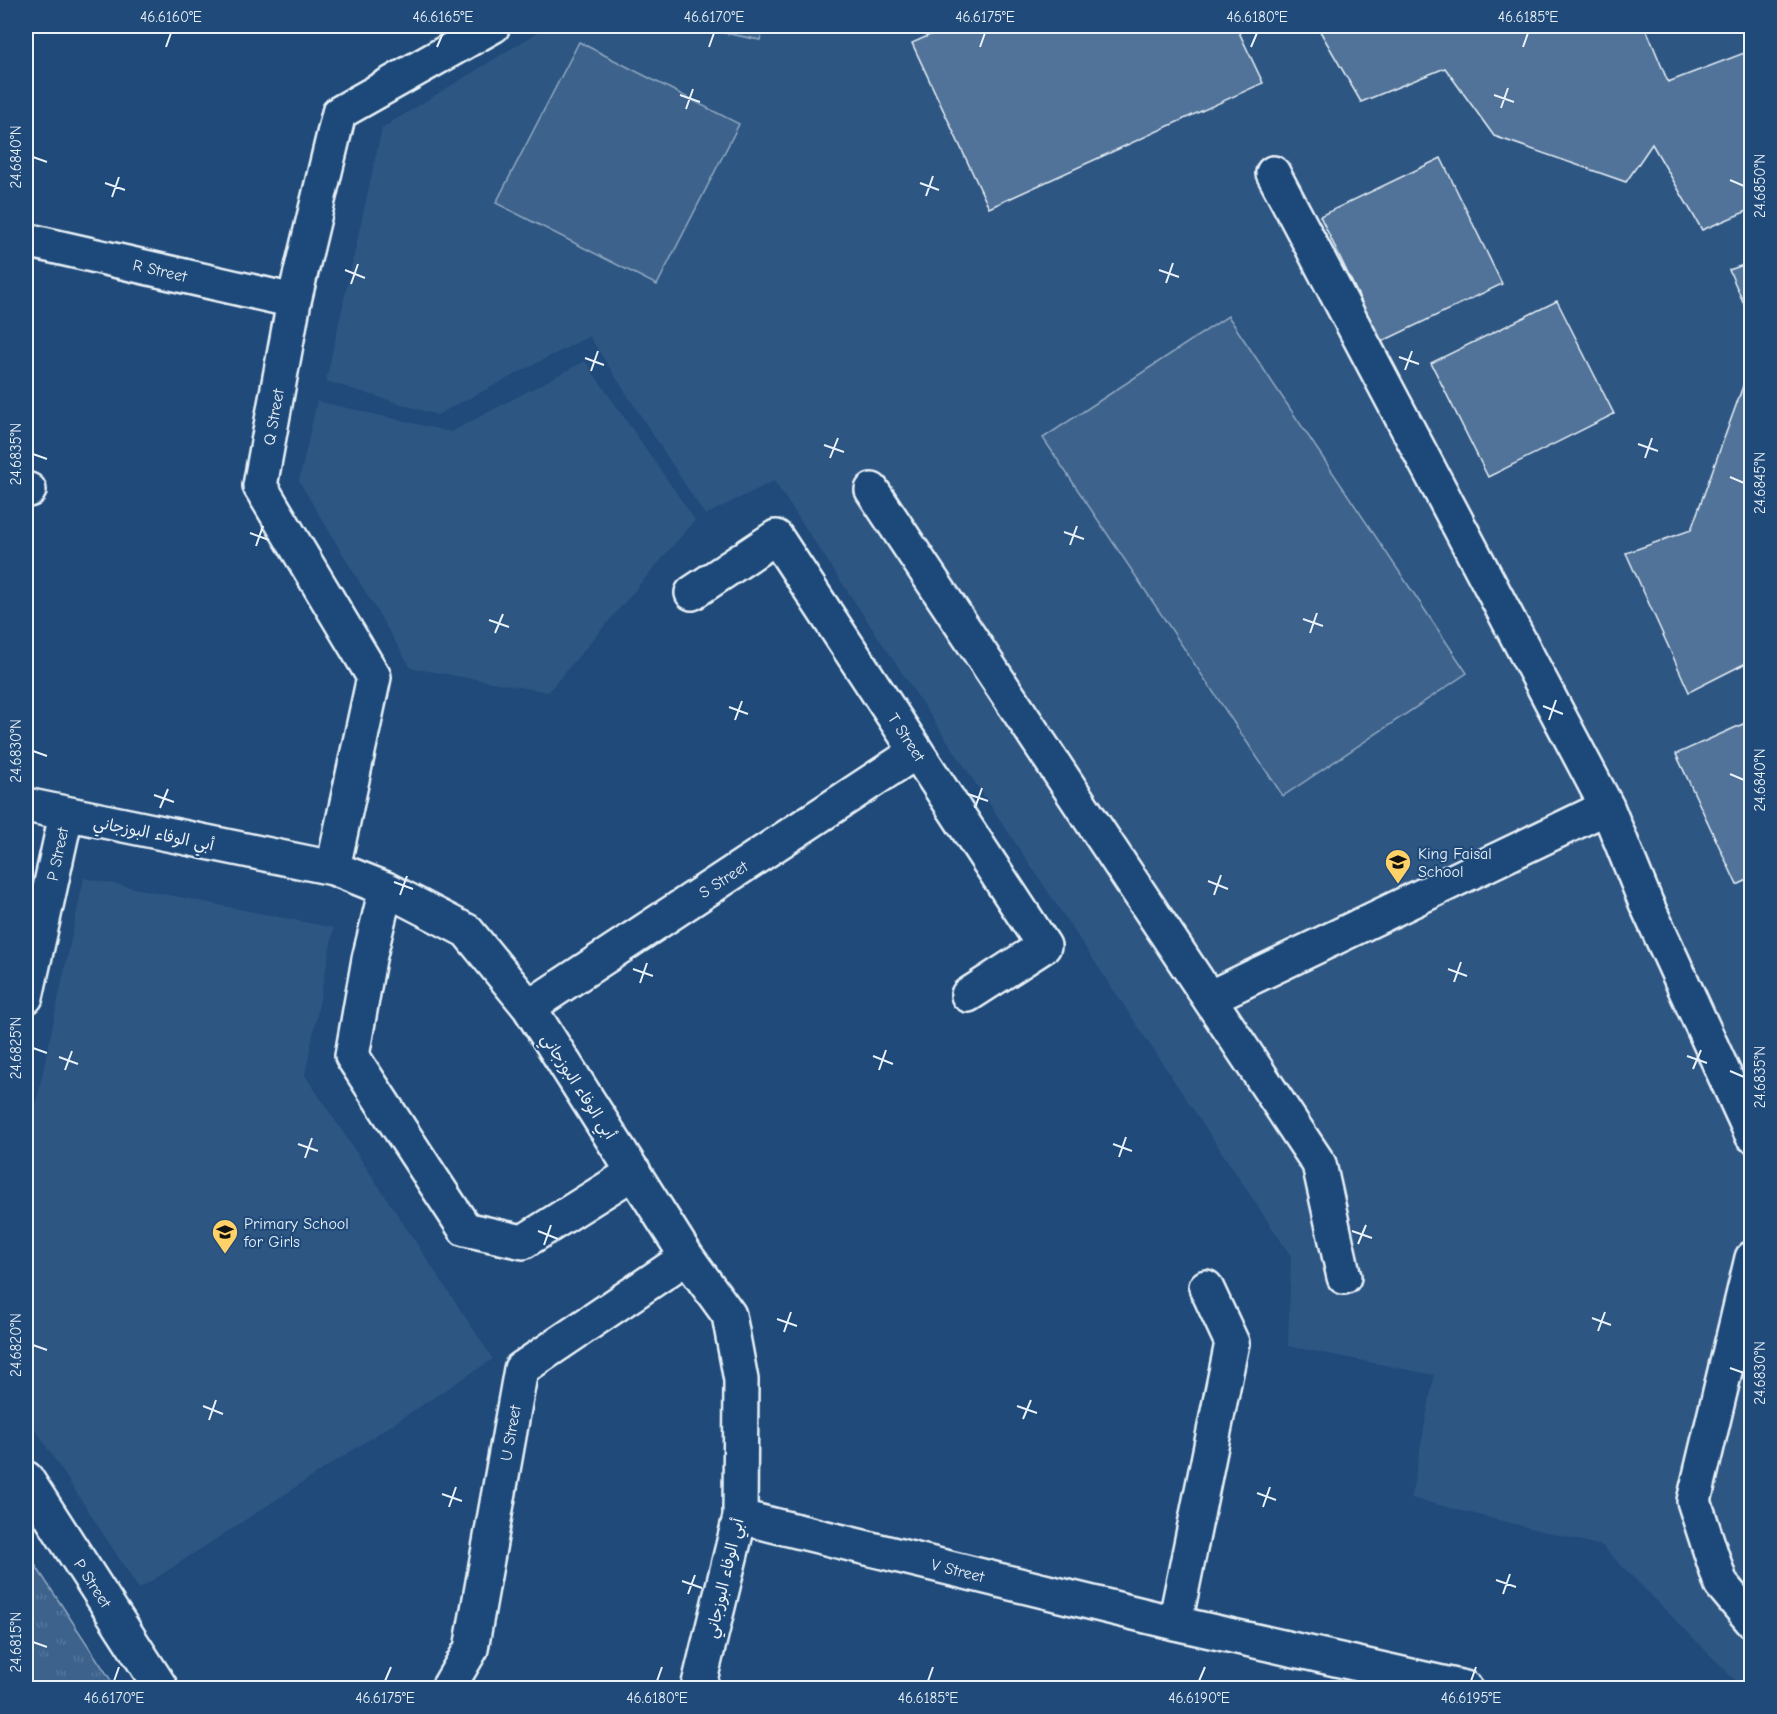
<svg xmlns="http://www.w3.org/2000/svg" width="1777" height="1714" font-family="'Comic Neue','Playpen Sans Arabic',sans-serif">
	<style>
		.built { fill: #2e5683 }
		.grass { fill: url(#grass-tufts); stroke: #92aac2; stroke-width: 1.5 }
		.garden { fill: #3c628c; stroke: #92aac2; stroke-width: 1.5 }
		.building { fill: #517399; stroke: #e8f1f8; stroke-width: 1.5 }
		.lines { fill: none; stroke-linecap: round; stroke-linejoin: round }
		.minor-casing { stroke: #e8f1f8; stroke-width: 38 }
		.minor { stroke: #1f4a7a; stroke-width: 33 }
		.ticks { fill: none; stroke: #e8f1f8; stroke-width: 2 }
		.labels { text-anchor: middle; stroke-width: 4.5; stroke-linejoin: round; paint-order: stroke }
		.street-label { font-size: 16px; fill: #e8f1f8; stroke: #1f4a7a }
		.poi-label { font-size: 16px; fill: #e8f1f8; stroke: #1f4a7a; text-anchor: start }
		.neatline { fill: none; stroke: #e8f1f8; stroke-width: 2 }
		.ticks-label { font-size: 15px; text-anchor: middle; fill: #e8f1f8 }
	</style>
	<defs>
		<pattern id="grass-tufts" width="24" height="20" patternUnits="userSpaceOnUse" patternTransform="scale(1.5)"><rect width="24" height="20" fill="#3c628c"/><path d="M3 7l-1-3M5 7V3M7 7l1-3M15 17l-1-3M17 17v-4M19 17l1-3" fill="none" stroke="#58799d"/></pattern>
	</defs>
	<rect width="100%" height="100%" fill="#1f4a7a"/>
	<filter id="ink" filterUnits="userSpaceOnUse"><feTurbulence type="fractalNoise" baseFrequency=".0167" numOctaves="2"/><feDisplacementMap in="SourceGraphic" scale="12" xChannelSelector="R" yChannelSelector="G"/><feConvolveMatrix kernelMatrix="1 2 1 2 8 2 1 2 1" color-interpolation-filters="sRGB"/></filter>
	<g filter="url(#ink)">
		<!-- built -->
		<path class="built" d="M548 26H1751V1688H1743L1602 1546 1411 1498 1434 1375 1288 1346 1291 1256 774 481 705 515 589 336 437 415 326 381 382 128Z
			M585 361 695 520 548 692 411 668 299 481 317 401 451 432Z
			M84 878 334 928 305 1075 493 1359 139 1589 26 1415V1151Z"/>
		<!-- grass -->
		<path class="grass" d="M26 1551 116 1688H26Z"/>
		<!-- garden -->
		<path class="garden" d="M690 26H763L760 40Z
			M579 42 739 124 657 285 496 203Z
			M1228 316 1467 673 1283 796 1043 438Z"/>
		<!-- building -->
		<path class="building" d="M950 26H1236L1263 83 989 208 912 43Z
			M1317 26H1645L1668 82 1752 50V209L1702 230 1652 144 1626 182 1494 136 1445 68 1361 102Z
			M1441 158 1502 284 1381 342 1320 216Z
			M1752 262V322L1729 270Z
			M1557 301 1614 414 1488 477 1431 363Z
			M1752 361V660L1689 692 1626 553 1691 530Z
			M1752 720V878L1737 885 1676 754Z"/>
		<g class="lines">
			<!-- minor casing -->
			<g class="minor-casing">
				<path id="minor" d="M1273 173 1607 807
					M26 240 294 301
					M26 490H29
					M872 490 1319 1164 1344 1277
					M692 593 776 537 1044 946 968 995
					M26 805 333 868 386 889 467 931 529 1007 687 1257 729 1315 741 1380 740 1517 698 1688
					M333 868 374 677 260 486 294 301 339 113 493 26
					M386 889 369 959 352 1056 465 1229 523 1242 634 1172
					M26 997 66 815
					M1209 998 1607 807 1646 903 1752 1135
					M529 1007 916 752
					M1752 1258 1694 1501 1721 1584 1752 1621
					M26 1478 161 1688
					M740 1517 1175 1623 1465 1688
					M1175 1623 1232 1343 1206 1287
					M448 1688 471 1649 521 1369 687 1257"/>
			</g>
			<!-- minor -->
			<use href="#minor" class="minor"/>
		</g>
	</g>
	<!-- ticks -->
	<path class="ticks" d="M166 47 171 33M437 47 443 33M709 47 714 33M980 47 985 33M1251 47 1257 33M1523 47 1528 33M680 95 700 102M1494 95 1514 102M1501 108 1508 88M686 109 693 89M33 157 47 162M1730 180 1744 186M105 183 125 190M920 183 939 190M926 196 933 176M112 197 119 177M345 270 365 278M1159 270 1179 277M1166 283 1173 263M351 284 358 264M1399 357 1419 364M585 358 604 365M1405 370 1412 351M591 371 598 351M1638 444 1658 451M824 445 844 452M33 454 47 459M830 458 838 438M1645 458 1652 438M1730 477 1744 483M1064 532 1084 539M250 533 269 540M1070 545 1077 526M256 546 263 526M1303 619 1323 626M489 620 509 627M495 633 503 614M1310 633 1317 613M1543 706 1563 714M729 707 748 714M735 720 742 701M1549 720 1556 700M33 751 47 756M1730 774 1744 780M968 794 988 801M154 795 174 802M160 808 168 789M975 808 982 788M1208 881 1228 889M394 882 413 889M400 895 407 876M1214 895 1221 875M633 969 653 976M1448 969 1467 976M1454 982 1461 962M640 983 647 963M33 1048 47 1053M873 1056 893 1064M1687 1056 1707 1063M59 1057 78 1064M1693 1069 1701 1050M65 1070 72 1051M879 1070 886 1050M1730 1071 1744 1077M298 1144 318 1151M1113 1144 1132 1151M1119 1157 1126 1137M305 1158 312 1138M538 1231 558 1239M1352 1231 1372 1238M1358 1244 1366 1225M544 1245 551 1225M1592 1318 1611 1325M777 1319 797 1326M1598 1331 1605 1312M784 1332 791 1312M33 1345 47 1350M1730 1368 1744 1373M203 1406 223 1414M1017 1406 1037 1413M1023 1419 1031 1400M209 1420 216 1400M1257 1493 1276 1500M442 1494 462 1501M449 1507 456 1487M1263 1507 1270 1487M1496 1580 1516 1587M682 1581 702 1588M688 1594 695 1575M1503 1594 1510 1574M33 1642 47 1647M114 1681 119 1667M385 1681 391 1667M657 1681 662 1667M928 1681 933 1667M1199 1681 1205 1667M1471 1681 1476 1667"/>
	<!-- icons -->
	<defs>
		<g id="school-pin" transform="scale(1.35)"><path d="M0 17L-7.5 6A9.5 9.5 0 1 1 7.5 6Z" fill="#ffd166" stroke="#1f4a7a"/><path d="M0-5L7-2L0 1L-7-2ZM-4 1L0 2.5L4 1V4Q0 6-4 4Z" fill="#111"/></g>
	</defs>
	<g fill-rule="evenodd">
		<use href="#school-pin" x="1398" y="862"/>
		<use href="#school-pin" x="225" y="1232"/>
	</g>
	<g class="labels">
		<!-- street labels -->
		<g class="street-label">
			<text transform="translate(160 270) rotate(13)" y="6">R Street</text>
			<text transform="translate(273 417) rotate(-80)" y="6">Q Street</text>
			<text transform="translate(907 737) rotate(57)" y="6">T Street</text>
			<text transform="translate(154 833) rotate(11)" y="6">أبي الوفاء البوزجاني</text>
			<text transform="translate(57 854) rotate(-78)" y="6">P Street</text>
			<text transform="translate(723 879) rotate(-33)" y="6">S Street</text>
			<text transform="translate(579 1086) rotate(57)" y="6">أبي الوفاء البوزجاني</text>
			<text transform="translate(510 1433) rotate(-80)" y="6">U Street</text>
			<text transform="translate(958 1570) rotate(14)" y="6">V Street</text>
			<text transform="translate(724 1578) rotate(-77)" y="6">أبي الوفاء البوزجاني</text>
			<text transform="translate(93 1583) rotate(57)" y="6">P Street</text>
		</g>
		<!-- poi labels -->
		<g class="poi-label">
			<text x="1418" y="859">King Faisal<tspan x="1418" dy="18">School</tspan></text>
			<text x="244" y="1229">Primary School<tspan x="244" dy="18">for Girls</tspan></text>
		</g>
	</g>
	<!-- margin -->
	<rect width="1777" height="1714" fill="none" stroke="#1f4a7a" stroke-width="66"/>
	<rect x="33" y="33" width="1711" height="1648" class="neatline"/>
	<g class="ticks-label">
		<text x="171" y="22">46.6160°E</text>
		<text x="443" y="22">46.6165°E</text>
		<text x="714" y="22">46.6170°E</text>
		<text x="985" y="22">46.6175°E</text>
		<text x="1257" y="22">46.6180°E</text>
		<text x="1528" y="22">46.6185°E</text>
		<text transform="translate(16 157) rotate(-90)" y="5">24.6840°N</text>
		<text transform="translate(1760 186) rotate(-90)" y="5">24.6850°N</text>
		<text transform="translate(16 454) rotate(-90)" y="5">24.6835°N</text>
		<text transform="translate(1760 483) rotate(-90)" y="5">24.6845°N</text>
		<text transform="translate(16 751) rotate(-90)" y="5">24.6830°N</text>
		<text transform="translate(1760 780) rotate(-90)" y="5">24.6840°N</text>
		<text transform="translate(16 1048) rotate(-90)" y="5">24.6825°N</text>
		<text transform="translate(1760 1077) rotate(-90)" y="5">24.6835°N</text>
		<text transform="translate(16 1345) rotate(-90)" y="5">24.6820°N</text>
		<text transform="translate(1760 1373) rotate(-90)" y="5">24.6830°N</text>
		<text transform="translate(16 1642) rotate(-90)" y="5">24.6815°N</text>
		<text x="114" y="1703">46.6170°E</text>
		<text x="385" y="1703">46.6175°E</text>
		<text x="657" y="1703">46.6180°E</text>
		<text x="928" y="1703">46.6185°E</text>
		<text x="1199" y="1703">46.6190°E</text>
		<text x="1471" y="1703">46.6195°E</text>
	</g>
</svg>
